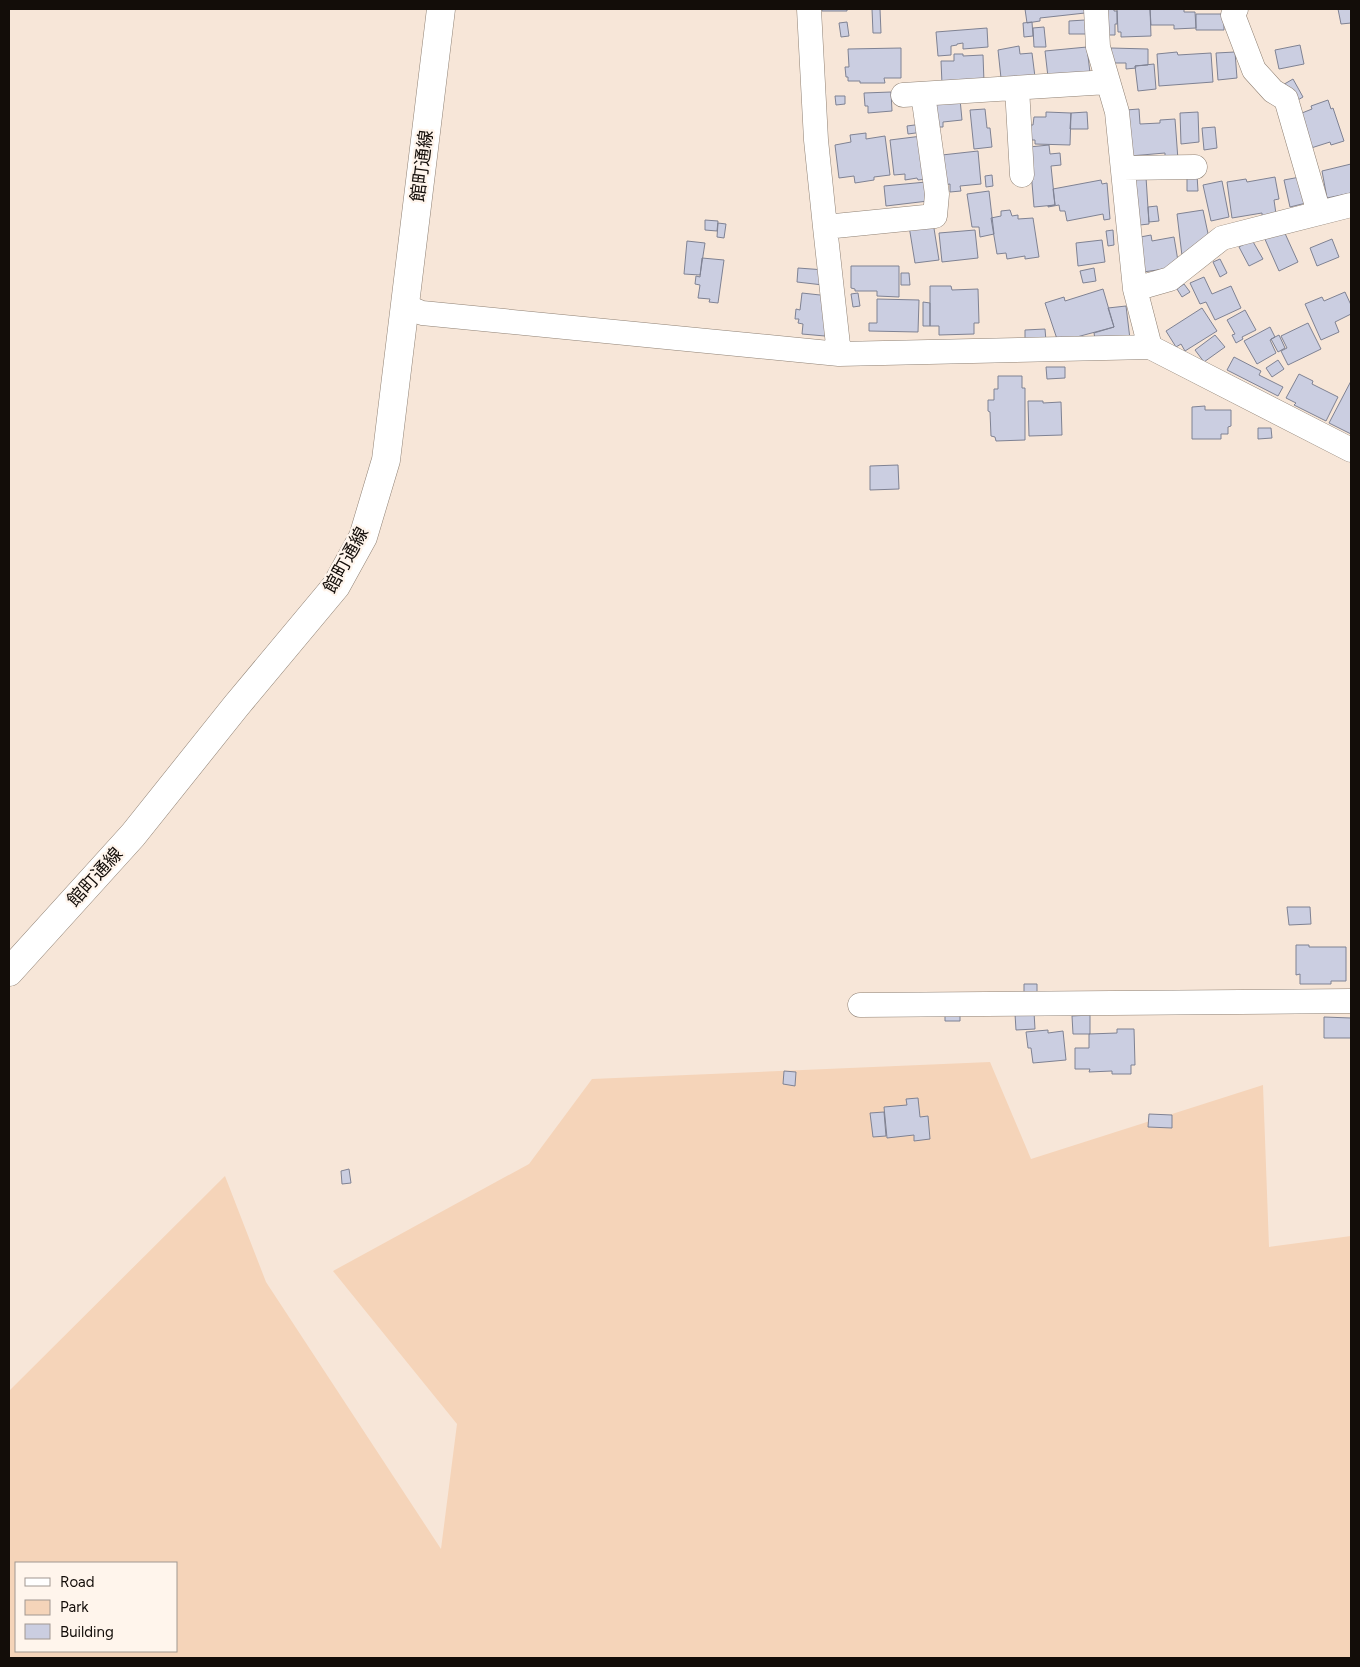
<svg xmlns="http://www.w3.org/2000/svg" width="1360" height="1667" font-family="Figtree,'Noto Sans JP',sans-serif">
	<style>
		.green { fill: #f5d4b9; fill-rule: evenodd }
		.building { fill: #cbcee1; stroke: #7f8293 }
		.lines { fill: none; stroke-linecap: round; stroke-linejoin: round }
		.minor-casing { stroke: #8f8174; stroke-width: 25 }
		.major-casing { stroke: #8f8174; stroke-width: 29 }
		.minor { stroke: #fff; stroke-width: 24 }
		.major { stroke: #fff; stroke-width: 28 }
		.labels { text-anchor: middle; stroke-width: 4.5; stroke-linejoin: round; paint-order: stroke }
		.street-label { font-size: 18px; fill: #130d09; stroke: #fff5ec }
	</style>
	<rect width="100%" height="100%" fill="#f7e6d8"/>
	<!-- green -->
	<path class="green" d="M990 1062 1031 1159 1263 1085 1269 1247 1351 1236V1658H9V1391L225 1176 266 1282 441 1549 457 1424 333 1271 529 1164 592 1079ZM16 1563H176V1651H16Z"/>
	<!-- building -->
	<path class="building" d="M822 9H847V11H822Z
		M872 9H880L881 33H873Z
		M1025 9H1084L1085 13 1040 18V21L1027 23Z
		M1103 9H1114V11H1117V24H1115V35H1103Z
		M1117 9H1150L1151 36 1121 37V32H1118Z
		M1150 9H1184V12H1195L1196 28 1174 29V25H1151Z
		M1338 9H1351V23L1341 24Z
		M1196 14H1224V30H1196Z
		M1085 20 1086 34H1069V21Z
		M847 22 849 36 841 37 839 23Z
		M1032 22 1033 36 1024 37 1023 23Z
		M1044 27 1046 47H1034L1033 28Z
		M987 28 988 47 963 49V43L957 44V45L951 46V55L938 56 936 32Z
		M1300 45 1304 64 1279 69 1275 50Z
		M1019 46 1020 54 1032 53 1035 77 1001 78 998 50Z
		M1087 47 1090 73 1048 77 1045 51Z
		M901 48V78H884L885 83H860V81H848V77H846L845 67H849L848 49Z
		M1111 48 1148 49V65L1135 66 1136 68 1126 69V63H1111Z
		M1177 52 1178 55 1211 53 1213 82 1159 86 1157 54Z
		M1235 52 1237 78 1218 80 1216 53Z
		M954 54H963V56L983 55 984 82 942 84 941 61H954Z
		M1154 64 1156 89 1138 91 1135 66Z
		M1293 79 1303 97 1291 104 1281 86Z
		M891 92 892 111 868 113V106H865L864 93Z
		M835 96H845V104L836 105Z
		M960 99 962 120 943 122V127H937L934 102Z
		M1328 100 1331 109 1333 108 1344 141 1331 145 1330 142 1308 149 1302 113 1312 109 1311 106Z
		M985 109 987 128H990L992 147 974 149 970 110Z
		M1139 109 1140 124 1160 123V120L1175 119 1178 160 1165 161V153L1130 156 1126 110Z
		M1046 112 1071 113 1070 145 1035 144V140H1029L1030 125H1033L1034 117H1046Z
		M1087 112 1088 129H1070L1071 113Z
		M1198 112 1199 142 1181 144 1180 113Z
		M922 124 923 132 908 134 907 126Z
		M1215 127 1217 148 1204 150 1202 128Z
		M866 133V139L885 136 890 175 874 177V180L855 183 854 176 839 178 835 145 851 142 850 135Z
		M922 136 927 179 918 180 917 178 905 180V174L894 175 890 140Z
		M1049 145 1050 154 1060 153 1061 165 1051 166 1055 205 1034 207 1029 147Z
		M978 151 981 184 960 186 961 191 950 192V184L944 185 942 155Z
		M1351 164V193L1327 198 1322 171Z
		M992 175 993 186 986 187 985 176Z
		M1187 175H1197L1198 191H1187Z
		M1146 177 1149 224 1131 226 1128 178Z
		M1275 177 1279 199 1274 200 1276 214 1262 216V213L1232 218 1227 182 1246 179 1247 182Z
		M1300 177 1306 203 1290 207 1284 180Z
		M1101 180 1102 184 1107 183 1110 219 1104 220 1103 214 1067 221 1065 211H1060L1059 205 1048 207V206L1055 205 1053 189Z
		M1222 181 1229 217 1211 221 1203 185Z
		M926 182 928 201 886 206 884 186Z
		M989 191 994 234 980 237 979 227H972L967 194Z
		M1157 206 1159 221 1149 222 1148 207Z
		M1010 210 1012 216 1018 215V219L1033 218 1039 257 1025 259V256L1007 259 1006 253 997 254 991 218 1001 216V211Z
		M1203 210 1210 243 1183 264 1177 214Z
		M705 220 718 221 717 231 705 230Z
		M933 222 939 260 915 263 909 226Z
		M718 223 726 224 724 238 717 237Z
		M1283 229 1298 262 1279 271 1264 237Z
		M975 230 978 258 942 262 939 233Z
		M1113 230 1114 245 1108 246 1106 231Z
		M1151 235 1152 241 1174 237 1179 267 1143 272 1135 238Z
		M1332 239 1339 257 1317 266 1310 248Z
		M1102 240 1105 262 1078 266 1076 243Z
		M1252 240 1263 259 1249 266 1239 247Z
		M687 241 705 243 700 275 684 274Z
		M702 258 724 260 718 303 709 302 710 299 698 298 700 285 695 284 696 276 700 277Z
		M1220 259 1227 273 1220 277 1213 262Z
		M851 266H899V297L877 296V291H855V289L851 288Z
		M798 268 825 270 823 285 797 282Z
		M1094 268 1096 281 1083 283 1080 271Z
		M901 273H909L910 285H901Z
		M1204 277 1212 294 1231 286 1241 308 1215 320 1206 302 1200 304 1190 283Z
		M1184 284 1190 292 1182 297 1177 289Z
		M930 286H951L952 290 978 289 979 323H974V334L939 335V326H930Z
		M1103 289 1114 327 1058 342 1045 303 1064 297 1065 301Z
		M1345 292 1351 305V314L1335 322 1339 332 1321 340 1305 304 1322 297 1324 301Z
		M802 293 829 296 825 336 802 334 803 324 798 323 799 319H795L796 309 800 310Z
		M858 293 860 306 853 307 851 294Z
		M877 299 919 300 918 332 869 331V323H877Z
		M923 302 930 303V326H923Z
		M1126 306 1130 339H1095L1094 333 1114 327 1108 308Z
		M1202 308 1217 331 1185 351 1181 344 1176 347 1166 331Z
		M1245 310 1256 330 1242 337 1243 339 1236 343 1232 335 1235 334 1227 320Z
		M1308 323 1321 349 1288 365 1281 351 1287 348 1281 336Z
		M1270 327 1275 337 1270 340 1276 353 1257 364 1244 341Z
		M1045 329 1046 341H1025V330Z
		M1215 335 1225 347 1204 362 1195 350Z
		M1279 335 1285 348 1278 352 1271 339Z
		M1234 357 1261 371 1259 375 1283 387 1278 396 1227 370Z
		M1278 360 1284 369 1272 377 1266 368Z
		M1046 367H1065V378L1047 379Z
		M1299 374 1313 381 1312 384 1338 397 1326 421 1294 405 1296 403 1286 398Z
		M998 376H1022V388H1025V440L996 441 995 437 991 436 990 412 988 411V400H994V389H998Z
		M1351 381V434L1329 423Z
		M1028 401H1043V403L1061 402 1062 435 1029 436Z
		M1205 406V410H1231V426L1228 427V434H1221V439H1192V407Z
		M1258 428H1271L1272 438 1258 439Z
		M898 465 899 489 870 490V466Z
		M1287 907H1310L1311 924 1289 925Z
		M1296 945H1309V947H1346V981H1331V984H1300V974L1296 975Z
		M1024 984H1037V993H1024Z
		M1034 1012 1035 1029 1016 1030 1015 1014Z
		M945 1013H960V1021H945Z
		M1090 1015V1034H1073L1072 1016Z
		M1324 1017 1351 1018V1038H1324Z
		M1117 1029H1134L1135 1065H1131V1074H1112V1071L1089 1072 1090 1069H1075V1048H1089V1034L1117 1033Z
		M1048 1030V1033L1063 1031 1066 1060 1033 1063 1031 1048H1028L1026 1032Z
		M784 1071 796 1072 795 1086 783 1084Z
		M918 1098 920 1117 928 1116 930 1139 914 1141V1135L887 1138 884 1107 907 1105 906 1099Z
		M884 1112 886 1136 873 1137 870 1113Z
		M1149 1114 1172 1115V1128L1148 1127Z
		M349 1169 351 1183 342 1184 341 1171Z"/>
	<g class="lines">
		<!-- minor casing -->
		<g class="minor-casing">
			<path id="minor" d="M809 9 816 140 825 227
				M1096 9 1098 47 1117 112 1135 289 1150 347
				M1236 9 1233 15 1254 70 1273 91 1286 99 1319 213
				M1017 88 1022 175
				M903 95 1108 82
				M1123 168 1195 167
				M1135 289 1170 279 1222 238 1351 205
				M405 306 422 313 839 354 1150 347 1351 450
				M839 354 825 227 935 216 937 194 923 94
				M860 1005 1351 1001"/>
		</g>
		<!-- major casing -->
		<g class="major-casing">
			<path id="major" d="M9 972 133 835 236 706 336 586 363 537 386 460 441 9"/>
		</g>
		<!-- minor -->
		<use href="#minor" class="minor"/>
		<!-- major -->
		<use href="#major" class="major"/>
	</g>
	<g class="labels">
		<!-- street labels -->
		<g class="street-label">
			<text transform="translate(422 166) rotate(-83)" y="6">館町通線</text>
			<text transform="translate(346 560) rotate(-61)" y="6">館町通線</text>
			<text transform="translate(95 877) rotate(-48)" y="6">館町通線</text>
		</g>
	</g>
	<!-- border -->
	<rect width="1360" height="1667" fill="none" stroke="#130d09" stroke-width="20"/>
	<!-- legend -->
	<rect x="15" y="1562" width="162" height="90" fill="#fff5ec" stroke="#a19891"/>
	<rect x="25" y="1578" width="25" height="8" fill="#ffffff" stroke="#a19891"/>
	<text x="60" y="1587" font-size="15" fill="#130d09">Road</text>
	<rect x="25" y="1600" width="25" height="15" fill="#f5d4b9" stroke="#a19891"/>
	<text x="60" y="1612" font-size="15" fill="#130d09">Park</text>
	<rect x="25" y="1624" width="25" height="15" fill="#cbcee1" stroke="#a19891"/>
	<text x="60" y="1637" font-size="15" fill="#130d09">Building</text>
</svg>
